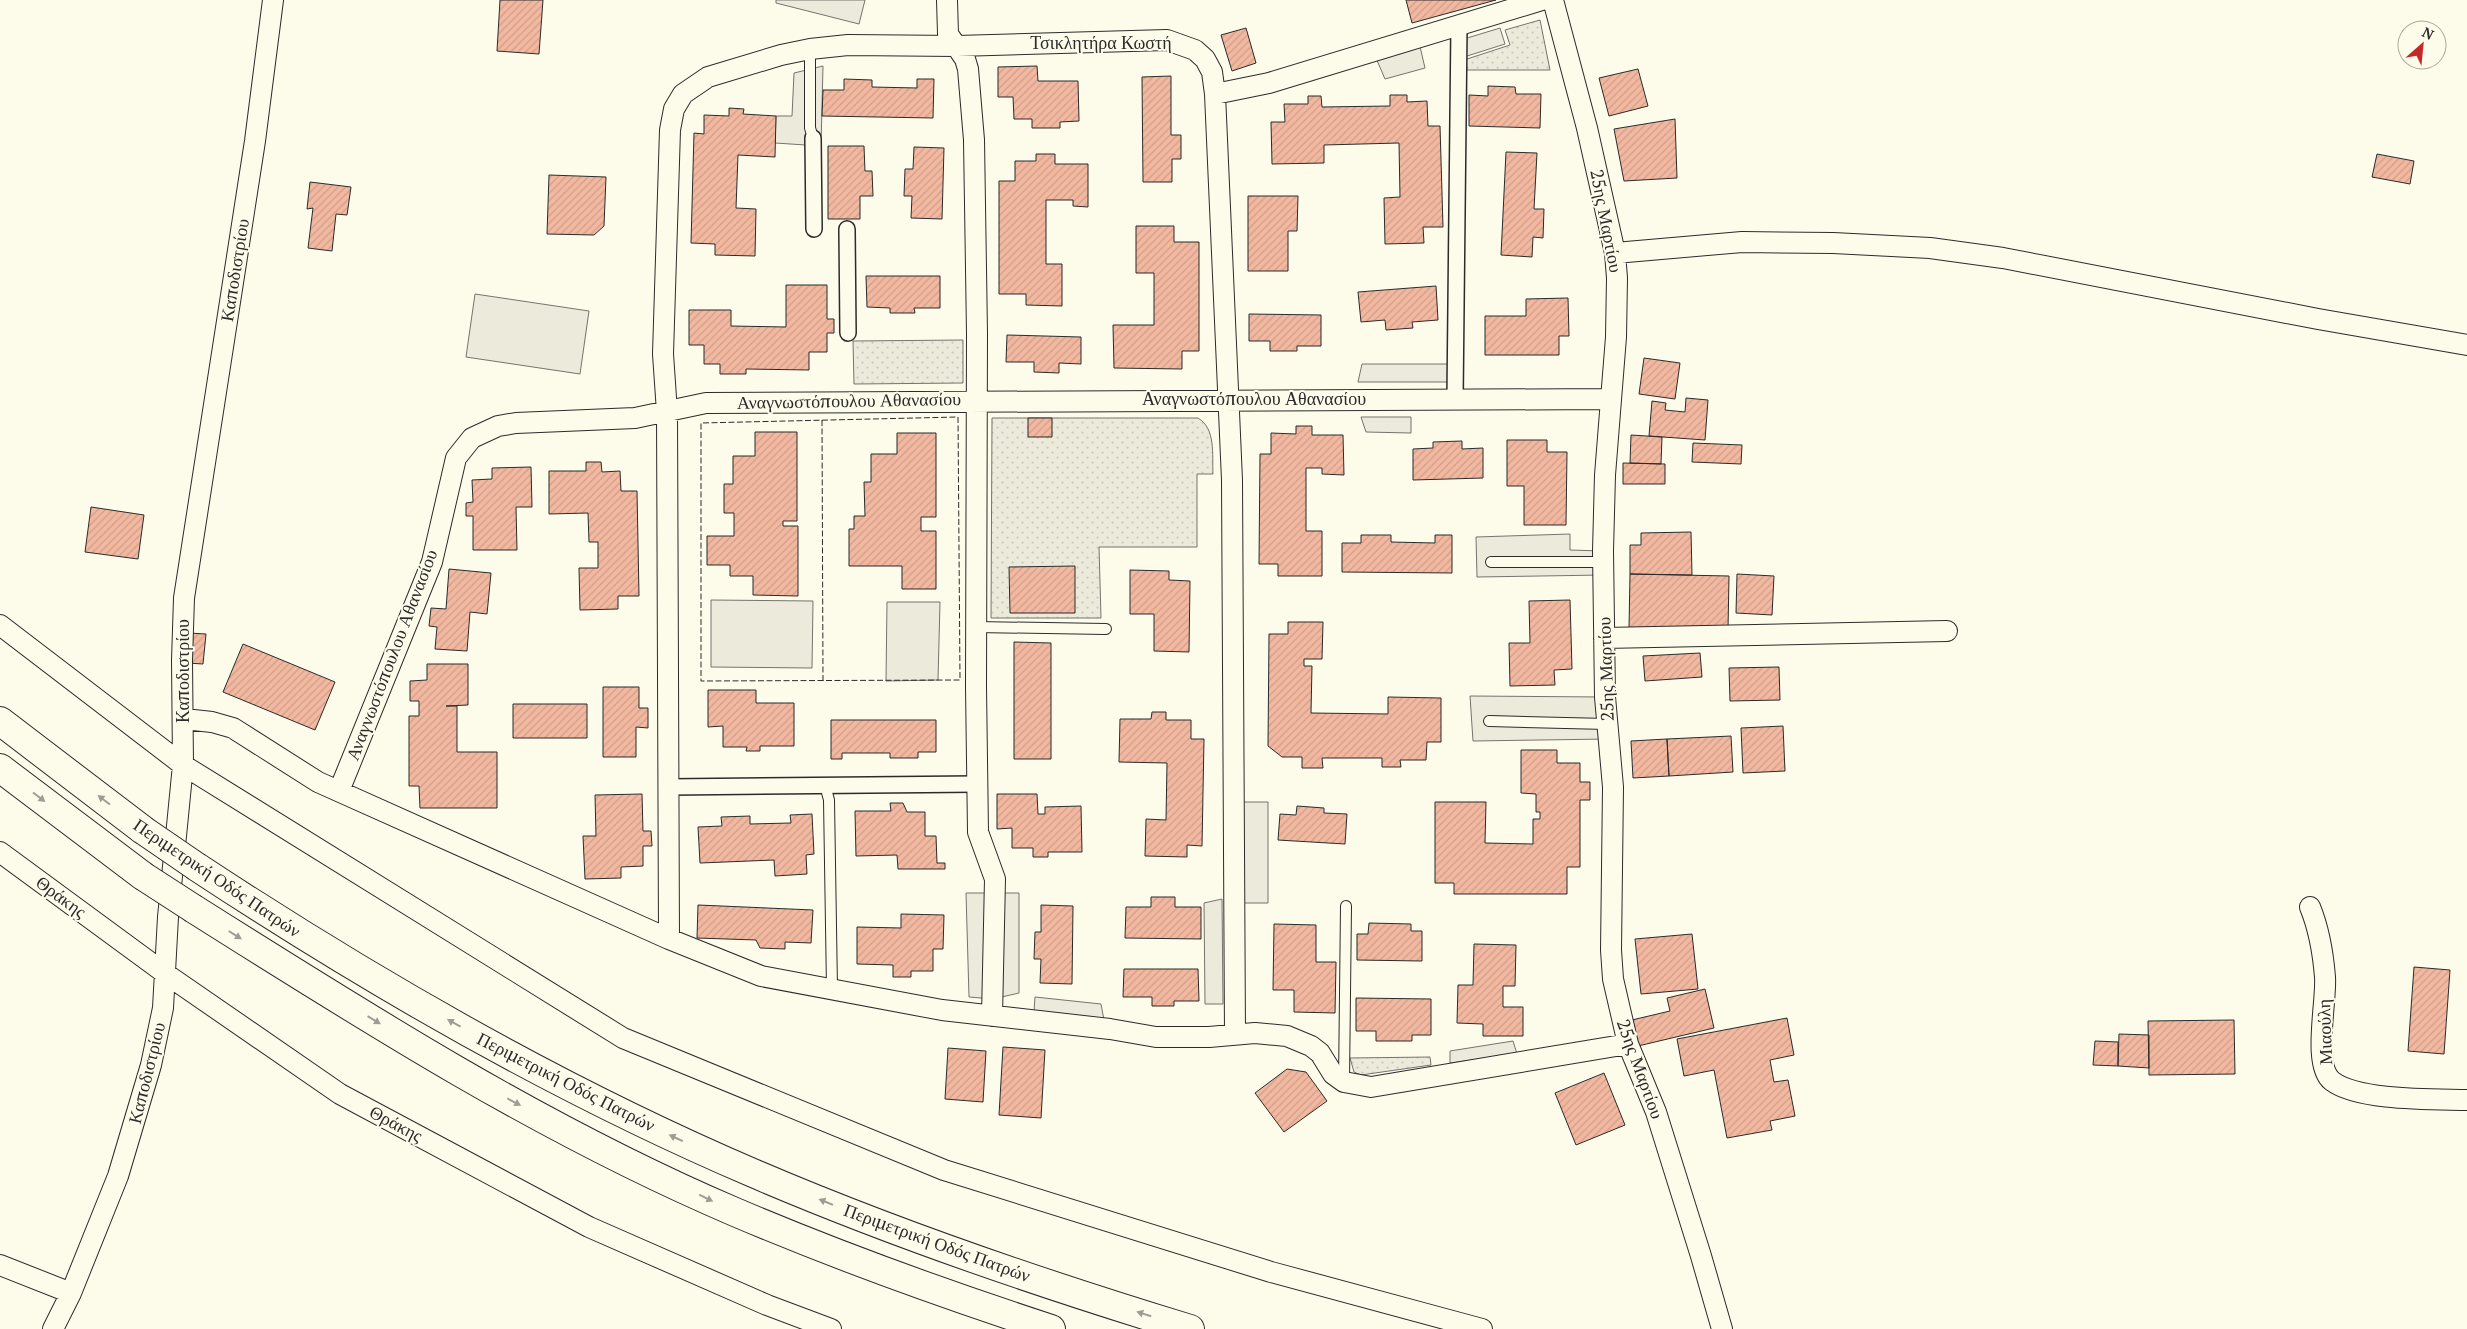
<svg xmlns="http://www.w3.org/2000/svg" width="2467" height="1329" font-family="'PT Serif',serif">
	<style>
		.grass { fill: url(#grass-dots); stroke: #74746e }
		.pitch { fill: #ecebdb; stroke: #74746e }
		.parking { fill: #eceadb; stroke: #74746e }
		.building { fill: url(#building-hatch); stroke: #2b2b2b }
		.lines { fill: none; stroke-linecap: round; stroke-linejoin: round }
		.service-casing { stroke: #2b2b2b; stroke-width: 12 }
		.pedestrian-casing { stroke: #2b2b2b; stroke-width: 18 }
		.minor-casing { stroke: #2b2b2b; stroke-width: 22 }
		.motorway-casing { stroke: #2b2b2b; stroke-width: 30 }
		.service { stroke: #fdfbea; stroke-width: 10 }
		.pedestrian { stroke: #fdfbea; stroke-width: 15 }
		.minor { stroke: #fdfbea; stroke-width: 20 }
		.motorway { stroke: #fdfbea; stroke-width: 28 }
		.motorway-bridge-casing { stroke: #2b2b2b; stroke-width: 30; stroke-linecap: butt }
		.motorway-bridge { stroke: #fdfbea; stroke-width: 28 }
		.fence { stroke: #2b2b2b; stroke-width: 1; stroke-dasharray: 6 2.5; stroke-linecap: butt }
		.oneway { fill: #9e9d94 }
		.labels { text-anchor: middle; stroke-width: 4; stroke-linejoin: round; paint-order: stroke }
		.street-label { font-size: 18px; fill: #2b2b2b; stroke: #fdfbea }
	</style>
	<defs>
		<pattern id="grass-dots" width="8" height="8" patternUnits="userSpaceOnUse" patternTransform="scale(1.25)"><rect width="8" height="8" fill="#ecebdb"/><path d="M2 2h.1M6 6h.1" fill="none" stroke="#cbcabc" stroke-width="1.8" stroke-linecap="round"/></pattern>
		<pattern id="building-hatch" width="6" height="6" patternUnits="userSpaceOnUse" patternTransform="scale(1.25)"><rect width="6" height="6" fill="#f2b8a0"/><path d="M-1 1l2-2M0 6l6-6M5 7l2-2" fill="none" stroke="#d09e8a"/></pattern>
	</defs>
	<rect width="100%" height="100%" fill="#fdfbea"/>
	<!-- grass -->
	<path class="grass" d="M1540 20 1550 70H1464V60L1510 45 1505 30Z
		M963 340V383L854 384 853 341Z
		M992 418H1198C1216 429 1212 454 1213 474H1197V547H1099L1101 618H991Z
		M1430 1057 1431 1065 1361 1075 1354 1072 1350 1058Z"/>
	<!-- pitch -->
	<path class="pitch" d="M776 0H865L859 24 776 3Z
		M475 294 589 311 580 374 466 357Z
		M711 600 813 601 812 668 711 667Z
		M887 602H940L938 680 886 681Z"/>
	<!-- parking -->
	<path class="parking" d="M1500 28 1505 44 1464 57V39Z
		M1418 38 1425 68 1385 79 1373 51Z
		M823 66 821 146 775 143 776 116H792L794 73Z
		M1362 364H1448L1449 382H1358Z
		M1361 417H1411V433L1366 432Z
		M1570 534V550L1603 551 1604 575 1477 577 1476 537Z
		M1470 696 1605 697 1608 739 1473 741Z
		M1235 802H1268V903H1235Z
		M966 893H1019V993L993 999 969 997Z
		M1222 899 1223 1004H1205L1204 903Z
		M1035 997 1101 1004 1104 1020 1034 1011Z
		M1513 1041 1517 1054 1450 1063V1051Z"/>
	<!-- building -->
	<path class="building" d="M500 0H543L539 54 497 51Z
		M1406 0H1496L1412 23Z
		M1246 28 1256 63 1232 71 1221 35Z
		M1037 66 1038 81H1078L1079 121 1060 122V128H1032V119H1014L1013 97H998V67Z
		M1638 69 1648 106 1609 116 1599 78Z
		M1171 76V135H1181V159H1172V182H1143L1142 77Z
		M844 79 872 80V87L917 88V79H934L933 118 822 116 823 90H844Z
		M1488 86 1515 87 1516 94H1541L1540 128 1469 126V95L1488 96Z
		M1390 95H1407V102L1427 101 1428 126H1440L1443 227H1423L1424 243 1385 244 1384 198 1400 197 1399 143 1324 145V163L1272 164 1271 122H1285L1284 104H1308V96H1321L1322 107 1390 106Z
		M729 108 744 109 743 114 776 116 775 157 738 155 736 208 756 209 755 256 715 255V244L691 243 694 133 704 134V115L729 116Z
		M1675 119 1677 178 1624 181 1614 129Z
		M828 146H864L865 171H872L873 196H860V219H828Z
		M914 147 944 148 942 219 911 218 912 196H904L905 169H913Z
		M1506 152 1537 153 1534 209H1544L1543 238 1533 237 1532 257 1501 255Z
		M1036 154H1055V164H1088V207L1073 206V200H1046V264H1062V306L1026 305V294H999V181H1015V161H1036Z
		M2377 154 2414 161 2410 184 2372 177Z
		M549 175 606 177 604 226 594 235 547 234Z
		M310 182 351 187 347 215 336 214 332 251 308 248 313 208 307 209Z
		M1248 196H1298L1297 231H1288V271H1248Z
		M1136 226H1174V242H1199V351H1182V369L1114 368 1113 325H1154V273H1136Z
		M866 276H940V308H914L915 313H890V308L867 307Z
		M786 285H827V319H834V333H827V352H809V370L746 369V374H720V364H704V345H689V310H731V326L786 327Z
		M1436 286 1438 320 1412 322 1413 328 1386 330 1385 320 1361 322 1358 292Z
		M1568 298 1569 336H1559V355H1485V316H1526V299Z
		M1249 314 1321 315V346H1297V351H1270V341H1249Z
		M1007 335 1081 337V364L1059 363V373L1034 372V362H1006Z
		M1644 358 1680 363 1675 399 1639 394Z
		M1686 398 1708 400 1705 440 1649 436 1652 401 1666 403 1665 410 1685 412Z
		M1028 418H1052V437H1028Z
		M1296 426H1312V435H1343L1344 475 1322 474V468H1306V531H1322V576H1278V564H1259L1260 454H1271V433L1296 434Z
		M755 432H797V521H783V526H798V596L753 595V576H730V565H707V536H734V513H724V484H733V456H755Z
		M897 433H936V517H921V531H936V589H902V566H849V529H854V516H865L864 482H871V454H897Z
		M1631 435 1662 437 1661 464 1630 463Z
		M1507 440H1547V452H1567L1566 525H1524V486H1507Z
		M1462 441V449L1483 448V478L1413 480V449L1433 448V442Z
		M1693 443 1742 445 1741 464 1692 462Z
		M586 462H601L602 472 620 471 621 491H637L639 596H618V609L580 610 579 568H598V542H589L588 513 549 514V471H586Z
		M1623 463 1665 464V484H1623Z
		M531 467 532 507H516L517 550H473V516H466V503L473 502 472 480 492 479V468Z
		M91 507 144 515 138 559 85 552Z
		M1691 532 1692 575 1630 574V545H1641V533Z
		M1361 535H1391V542L1435 543V535H1452V573L1342 572V543H1361Z
		M1075 566V613H1010L1009 567Z
		M449 569 491 573 487 614 470 612 467 651 435 649 437 627 429 626 431 608 446 609Z
		M1130 570 1169 571V580L1190 581 1189 652 1154 651V614H1130Z
		M1630 574 1729 576 1728 630 1629 628Z
		M1737 574 1774 576 1772 615 1736 613Z
		M1570 600 1572 669 1554 670 1555 685 1510 686 1509 643H1530L1529 601Z
		M1288 622H1323L1322 659H1304V666H1312L1311 713 1388 714V697L1441 698V742H1427L1426 760H1400L1401 767H1382V758H1322L1323 768H1302V757H1282L1268 746 1269 634H1288Z
		M189 633 206 634 203 664 187 663Z
		M1014 642 1051 643V759H1014Z
		M243 644 335 682 315 730 223 692Z
		M1700 653 1702 677 1645 681 1643 656Z
		M427 664H468V705L446 706H457V752H497V808H420L419 786H409V716H419V701H410V681L427 680Z
		M1779 667 1780 700 1730 701 1729 668Z
		M603 687H639V708H648V728L636 727V757H603Z
		M708 690H756V703H794V746H760V751H746L747 747H723V726L708 727Z
		M513 704H587V738H513Z
		M1152 712H1166V720H1191V739H1204L1202 846 1187 845V857L1145 856 1146 819 1166 820 1167 763 1119 762 1120 719H1151Z
		M831 720H936V752H918V758H890V753H842V759H831Z
		M1783 726 1785 771 1743 773 1741 728Z
		M1731 736 1733 772 1669 776 1667 739Z
		M1667 739 1669 776 1633 778 1631 741Z
		M1521 750H1557V763H1580V782H1590V800H1580V867H1567V894H1454V883H1435V802H1486L1485 843 1533 844V819H1540V812H1536V794L1521 793Z
		M642 794 643 831H651L652 846H643V866L621 867V878L585 879 583 836H596L595 795Z
		M997 794H1037L1038 814H1045V807L1081 806 1082 852H1048V857H1033V848H1012V828L997 829Z
		M890 803H903L907 812H925V836H936L937 863H945V869H898L897 855 856 856 855 811H891Z
		M1297 806 1324 808V813L1347 814 1345 844 1278 840 1280 814 1296 815Z
		M812 814 814 854 806 855 807 874 775 876 774 860 700 863 698 827 722 826 721 817 750 816V824L791 823 790 815Z
		M1151 897H1175V907H1201V939L1125 938 1126 907H1151Z
		M698 905 813 910 811 943 785 942V949L760 948 756 940 697 938Z
		M1041 905 1073 906 1072 984 1040 983 1041 959H1034L1035 932H1041Z
		M901 914 944 915 943 949H933V971H911V977H893V965L857 964V927L901 928Z
		M1369 923 1411 924V931H1422V961L1357 960V934H1368Z
		M1274 924 1316 925V962H1336L1335 1013 1294 1012V990H1273Z
		M1692 934 1698 989 1641 994 1635 939Z
		M1474 944 1516 945 1515 986H1503V1007H1523V1036H1483V1024L1457 1023 1458 985H1473Z
		M2414 967 2450 970 2444 1054 2408 1051Z
		M1124 969H1198L1199 1001H1174V1006H1152V997H1123Z
		M1705 989 1714 1028 1638 1046 1632 1020 1670 1011 1667 998Z
		M1356 998 1431 999V1035H1412V1041H1376V1031H1356Z
		M1787 1018 1794 1055 1770 1060 1774 1082 1788 1080 1795 1116 1770 1121 1772 1130 1727 1138 1714 1070 1684 1076 1677 1039Z
		M2234 1020 2235 1074 2149 1075 2148 1021Z
		M2119 1034 2149 1035V1068L2118 1066Z
		M2095 1041 2118 1042V1066L2093 1065Z
		M1003 1047 1045 1050 1041 1118 999 1115Z
		M948 1048 986 1051 983 1102 945 1099Z
		M1287 1069 1306 1072 1327 1101 1284 1132 1255 1093Z
		M1604 1073 1625 1125 1576 1145 1555 1093Z"/>
	<g class="lines">
		<!-- service casing -->
		<g class="service-casing">
			<path id="service" d="M810 49V128L813 138
				M1491 562H1603
				M976 627 1106 629
				M1489 721 1607 724
				M825 785 829 800 832 989
				M1344 1082 1346 906"/>
		</g>
		<!-- pedestrian casing -->
		<g class="pedestrian-casing">
			<path id="pedestrian" d="M813 138 814 229
				M847 229 848 333
				M1455 399 1459 25
				M669 787 977 784"/>
		</g>
		<!-- minor casing -->
		<g class="minor-casing">
			<path id="minor" d="M947 0 948 34 965 59 968 69 974 140 977 333 976 687 978 832 995 879 992 1016
				M1553 0 1587 128 1615 253 1617 278 1616 337 1605 475 1603 551 1605 697 1613 787 1611 950 1613 979 1628 1044 1656 1112 1701 1256 1722 1329
				M1215 94 1232 480 1235 1034
				M1615 253 1742 242 1833 243 1930 248 2003 258 2318 319 2467 345
				M0 625 183 765 623 1038 944 1170 1271 1272 1482 1329
				M1604 638 1947 631
				M184 719 212 722 233 728 318 782 669 939 761 976 942 1010 1110 1029 1156 1037H1209L1255 1033 1287 1036 1311 1046 1320 1053 1333 1074 1344 1082 1371 1087 1628 1044
				M339 791 432 562 456 458 472 438 498 426 516 423 635 418 706 403 1610 399
				M0 852 166 974 340 1094 589 1227 767 1305 831 1329
				M2310 907C2319 929 2323 952 2325 977 2327 1001 2312 1065 2332 1081 2358 1101 2434 1099 2467 1100
				M669 939 667 412 663 354 670 130 674 109 683 94 708 77 781 55 810 49 848 45 957 46 1167 40 1195 50 1205 59 1212 72 1215 94 1269 83 1542 0
				M0 1265 71 1293
				M53 1329 71 1293 118 1176 151 1065 163 1008 168 917 183 765 182 660 184 598 255 141 273 0"/>
		</g>
		<!-- motorway casing -->
		<g class="motorway-casing">
			<path id="motorway" d="M0 721 143 830
				M0 768 143 876
				M197 867C373 983 559 1090 753 1173 895 1234 1042 1284 1190 1329
				M194 909C368 1019 545 1131 735 1212 838 1256 944 1294 1051 1329"/>
		</g>
		<!-- service -->
		<use href="#service" class="service"/>
		<!-- pedestrian -->
		<use href="#pedestrian" class="pedestrian"/>
		<!-- minor -->
		<use href="#minor" class="minor"/>
		<!-- motorway -->
		<use href="#motorway" class="motorway"/>
		<!-- motorway-bridge casing -->
		<g class="motorway-bridge-casing">
			<path id="motorway-bridge" d="M143 830 197 867
				M143 876 194 909"/>
		</g>
		<!-- motorway-bridge -->
		<use href="#motorway-bridge" class="motorway-bridge"/>
		<!-- fence -->
		<path class="fence" d="M958 417 960 680 701 681V423Z
			M822 420 823 681"/>
	</g>
	<!-- one-way arrows -->
	<defs><path id="oneway-solid" d="M-6-.8H1V-3.2L6.5 0L1 3.2V.8H-6Z" transform="scale(1.25)"/></defs>
	<g class="oneway">
		<use href="#oneway-solid" transform="translate(39 797) rotate(37)"/>
		<use href="#oneway-solid" transform="translate(104 800) rotate(-143)"/>
		<use href="#oneway-solid" transform="translate(235 935) rotate(32)"/>
		<use href="#oneway-solid" transform="translate(374 1020) rotate(31)"/>
		<use href="#oneway-solid" transform="translate(454 1023) rotate(-151)"/>
		<use href="#oneway-solid" transform="translate(514 1102) rotate(28)"/>
		<use href="#oneway-solid" transform="translate(676 1138) rotate(-155)"/>
		<use href="#oneway-solid" transform="translate(706 1198) rotate(26)"/>
		<use href="#oneway-solid" transform="translate(826 1202) rotate(-158)"/>
		<use href="#oneway-solid" transform="translate(1144 1314) rotate(-162)"/>
	</g>
	<g class="labels">
		<!-- street labels -->
		<g class="street-label">
			<text x="1101" y="49">Τσικλητήρα Κωστή</text>
			<text transform="translate(1606 221) rotate(79)" y="6">25ης Μαρτίου</text>
			<text transform="translate(235 270) rotate(-81)" y="6">Καποδιστρίου</text>
			<text x="1254" y="405">Αναγνωστόπουλου Αθανασίου</text>
			<text transform="translate(849 401) rotate(-1)" y="6">Αναγνωστόπουλου Αθανασίου</text>
			<text transform="translate(392 655) rotate(-69)" y="6">Αναγνωστόπουλου Αθανασίου</text>
			<text transform="translate(1606 669) rotate(-92)" y="6">25ης Μαρτίου</text>
			<text transform="translate(183 671) rotate(-90)" y="6">Καποδιστρίου</text>
			<text transform="translate(217 878) rotate(34)" y="6">Περιμετρική Οδός Πατρών</text>
			<text transform="translate(61 897) rotate(36)" y="6">Θράκης</text>
			<text transform="translate(2325 1032) rotate(-92)" y="6">Μιαούλη</text>
			<text transform="translate(1640 1069) rotate(70)" y="6">25ης Μαρτίου</text>
			<text transform="translate(147 1073) rotate(-76)" y="6">Καποδιστρίου</text>
			<text transform="translate(566 1082) rotate(27)" y="6">Περιμετρική Οδός Πατρών</text>
			<text transform="translate(396 1124) rotate(28)" y="6">Θράκης</text>
			<text transform="translate(937 1243) rotate(20)" y="6">Περιμετρική Οδός Πατρών</text>
		</g>
	</g>
	<!-- north arrow -->
	<g transform="translate(2422 45) rotate(27)"><circle r="24" fill="#fdfbea" stroke="#a9a89e"/>
	<path d="M0-4L9 19L0 12L-9 19Z" fill="#c62828"/>
	<text y="-8" font-size="14" font-weight="bold" text-anchor="middle" fill="#2b2b2b">N</text>
	</g>
</svg>
